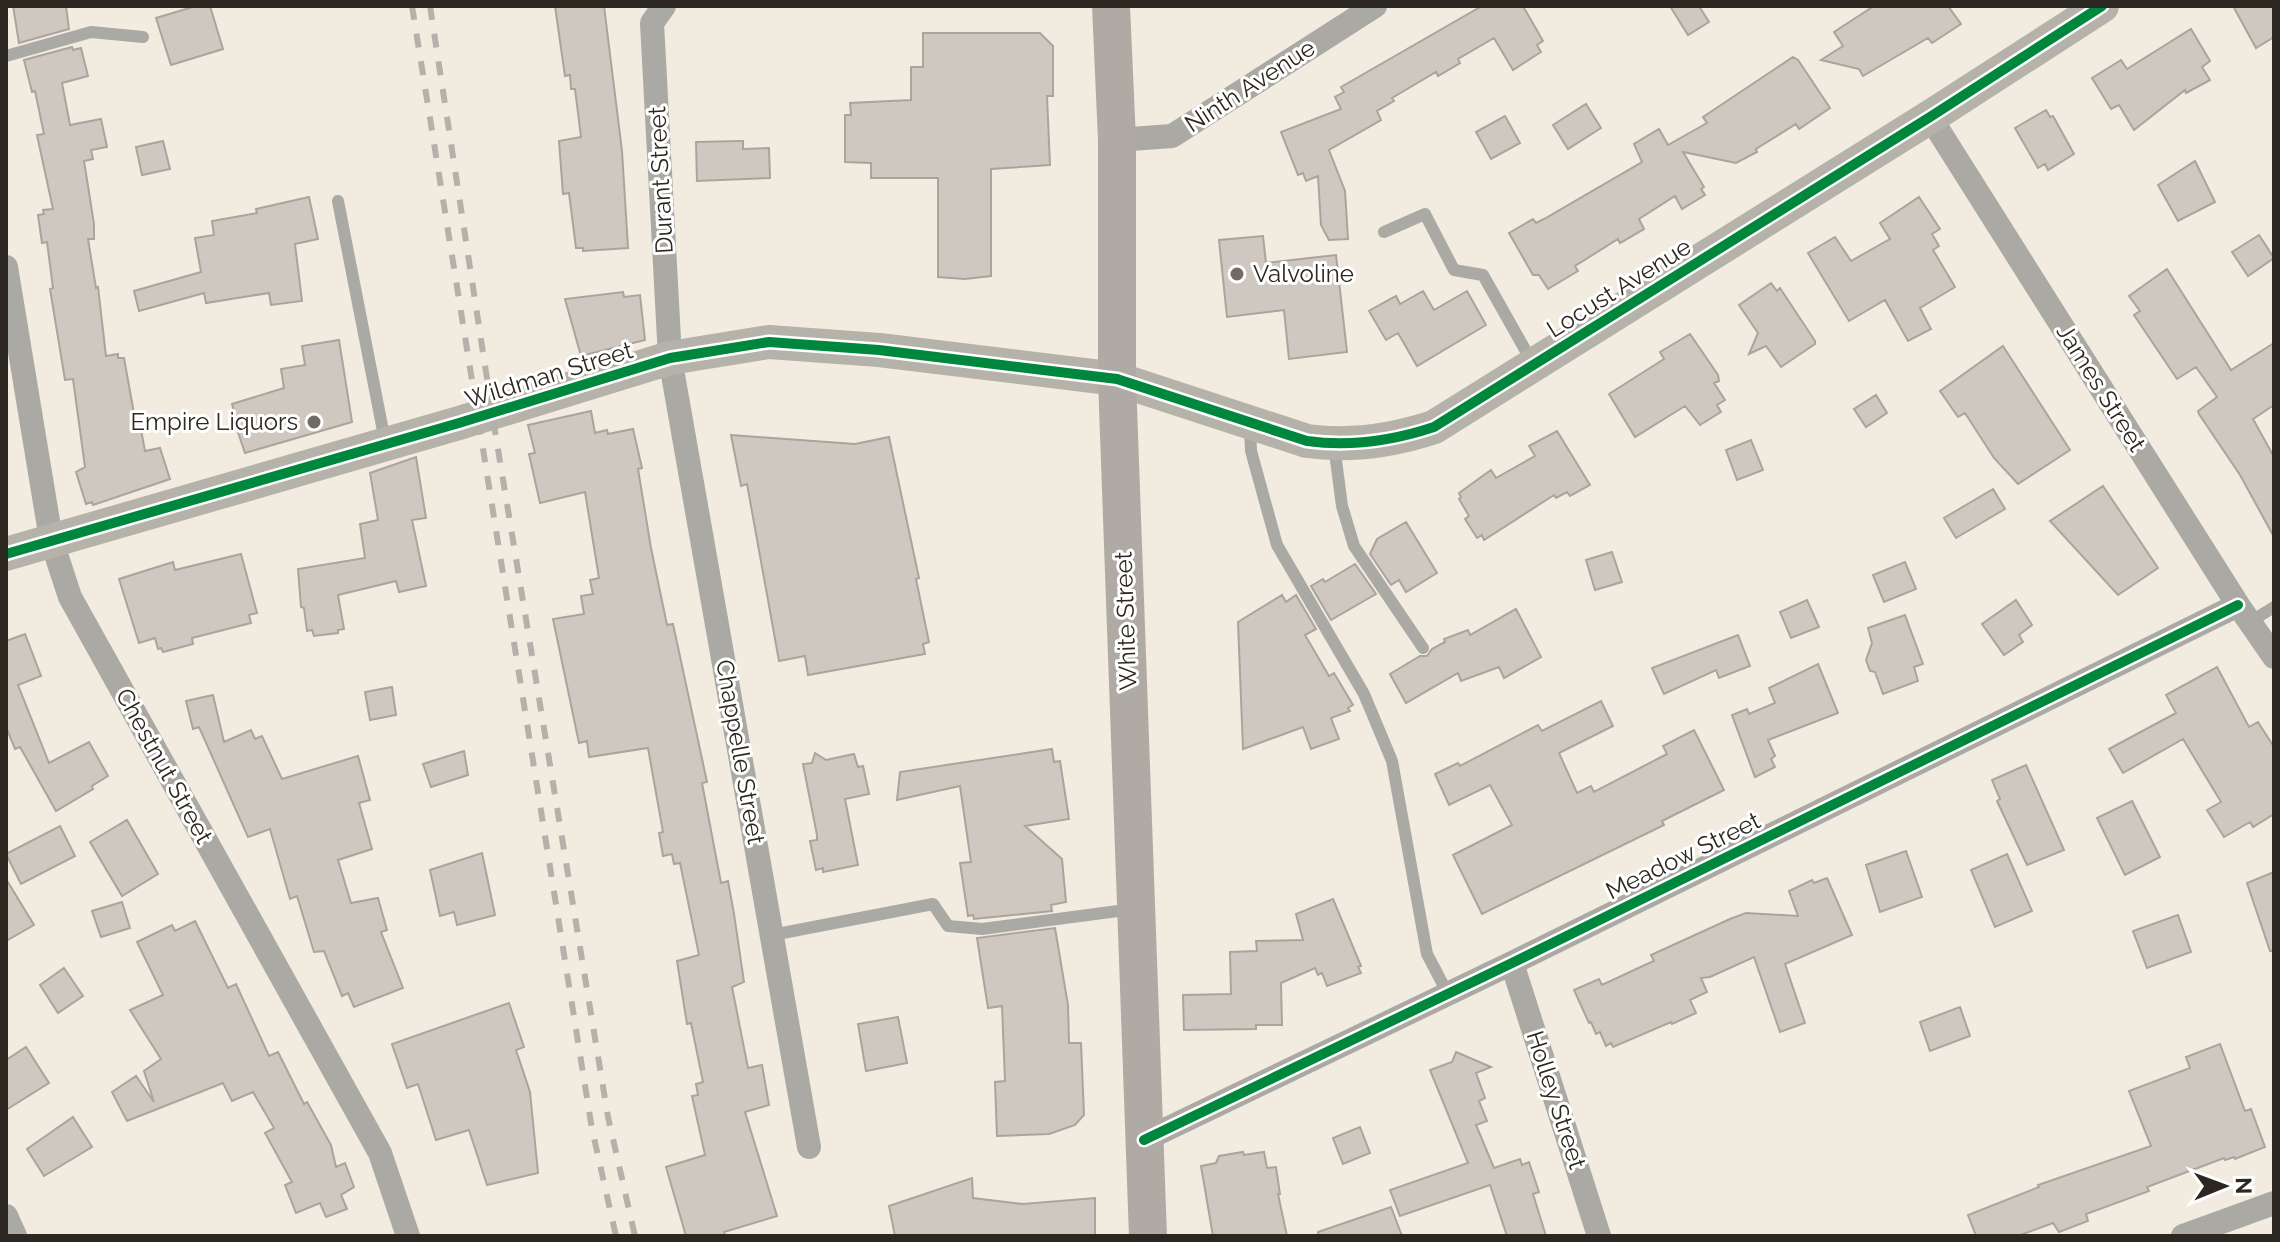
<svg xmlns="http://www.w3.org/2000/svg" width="2280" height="1242" font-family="Raleway,sans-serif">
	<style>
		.building { fill: #cec8c1; stroke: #aaa49c; stroke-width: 2 }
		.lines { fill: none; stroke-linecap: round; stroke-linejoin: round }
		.lane { stroke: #aba9a4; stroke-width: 12 }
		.street { stroke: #aba9a4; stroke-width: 24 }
		.secondary { stroke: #b5b2aa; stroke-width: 34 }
		.primary { stroke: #afaba4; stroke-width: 38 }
		.rail { stroke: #b5b1aa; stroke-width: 6; stroke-dasharray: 14 14; stroke-linecap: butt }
		.cycleway-casing { stroke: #fff; stroke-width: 15 }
		.cycleway { stroke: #00873e; stroke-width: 10 }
		.poi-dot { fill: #716c63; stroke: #fff; stroke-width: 3 }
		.labels { text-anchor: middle; stroke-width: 6; stroke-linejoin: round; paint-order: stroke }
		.street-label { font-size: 24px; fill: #2c2720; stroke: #fff }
		.poi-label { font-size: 24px; fill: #2c2720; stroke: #fff; text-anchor: start }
	</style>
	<rect width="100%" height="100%" fill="#f1ebe0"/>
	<!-- building -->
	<path class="building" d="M13 6H66L69 29 19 43Z
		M196 6H210L223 49 171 65 156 18Z
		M555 6H604L622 151 628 248 583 251V248H576L569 193 563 194 559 141 581 137 575 89H571L570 75 565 76Z
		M1482 6H1523L1543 41 1537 45 1541 52 1513 70 1494 38 1458 59 1460 63 1438 76 1436 72 1392 98 1394 101 1377 111 1381 120 1329 150 1345 191 1348 239 1329 240 1321 225 1318 176 1306 181 1303 173 1298 175 1281 132 1341 109 1335 97 1344 92 1341 87Z
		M1670 6H1699L1709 22 1688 35Z
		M1874 6H1948L1961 24 1932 43 1928 38 1863 76 1859 69 1821 60 1843 46 1834 32Z
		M2233 6H2274V37L2256 48Z
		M2191 29 2210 61 2202 67 2210 80 2186 93 2185 90 2134 130 2119 105 2111 109 2092 78 2121 60 2127 69Z
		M923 33H1040L1053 46V96H1047L1050 165 991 169V276L965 279 938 277V178H871V163L845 162V115H851L850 103 911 100V67H923Z
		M72 47 73 50 81 48 88 76 62 83 70 125 101 119 107 147 91 150 93 159 84 161 94 224V239H88L96 288 98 287 106 356 118 354V358H124L135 419H139L145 451 160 448 170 479 93 505 92 502 86 504 76 472 85 467 73 379 65 380 50 289 53 288 47 242 42 243 38 215 44 214 43 210 53 209 37 135 44 134 35 91 32 92 24 60Z
		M1793 57 1798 60 1830 108 1799 129 1796 124 1756 149 1757 152 1736 163 1683 152 1704 187 1701 189 1705 195 1682 209 1675 196 1639 219 1644 229 1620 243 1618 239 1575 266 1578 271 1548 289 1539 275H1533L1509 233 1533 219 1536 223 1544 219 1642 162 1634 144 1659 129 1668 145 1707 123 1703 117Z
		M1586 104 1601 128 1568 149 1553 125Z
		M2046 110 2050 117 2053 116 2074 154 2048 170 2045 164 2038 168 2015 128Z
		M1505 116 1520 143 1491 159 1476 132Z
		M163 141 170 169 142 175 136 147Z
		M741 141H743V149L769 148 770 178 697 181 696 142Z
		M2195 161 2215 202 2178 221 2158 185Z
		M309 197 318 239 295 244 302 301 271 305 269 293 206 303 204 293 139 311 134 291 201 272 195 238 214 235 212 221 257 213 256 209Z
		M1919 197 1940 229 1932 234 1939 246 1933 250 1955 287 1920 308 1931 329 1908 341 1885 300 1849 321 1808 253 1835 237 1851 261 1890 239 1880 223Z
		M2259 235 2274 258 2248 276 2232 252Z
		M1263 236 1266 263 1336 255 1347 352 1289 359 1284 310 1227 317 1219 240Z
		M2167 269 2231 370 2274 343V405L2253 419 2274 457V537L2240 475 2199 414 2198 411 2217 397 2196 367 2177 379 2134 315 2140 311 2129 296Z
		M1771 283 1777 291 1780 288 1815 341V344L1781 367 1766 346 1749 354 1758 333 1739 305Z
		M1423 291 1434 310 1467 291 1486 325 1417 366 1398 333 1386 340 1369 311 1396 296 1400 304Z
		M623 292 624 297 640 295 645 340 581 356 565 299Z
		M1690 334 1718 375 1719 381 1714 383 1725 400 1717 405 1721 412 1700 425 1685 406 1635 437 1609 394 1664 359 1660 352Z
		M339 340 352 422 245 453 231 412 234 411 232 404 284 388 281 369 305 365 302 346Z
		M2003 346 2070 450 2018 484 1994 458 1965 413 1958 417 1940 391Z
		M1876 395 1887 413 1866 427 1854 409Z
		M591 411 595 433 607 430 608 434 633 429 642 468 638 469 651 548 667 625 673 624 707 782 702 783 721 883 728 881 734 914 744 982 732 987 748 1068 762 1065 769 1105 745 1112 777 1216 724 1232 725 1236H686L666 1167 705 1155 692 1096 698 1095 696 1084 703 1082 691 1023 687 1024 677 961 699 955 680 863 674 864 672 854 663 856 659 833 663 832 648 748 589 757 587 741 579 743 553 619 584 614 581 596 593 594 590 580 599 578 585 492 540 503 529 454 535 453 528 425Z
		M1557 431 1590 485 1570 496 1567 492 1556 498 1554 495 1484 540 1482 535 1477 538 1465 519 1469 516 1459 499 1461 497 1459 493 1491 470 1496 478 1535 456 1529 446Z
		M731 435 855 444 889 437 919 578 916 579 929 642 923 644 925 654 808 675 805 656 779 661 747 484 741 486Z
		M1751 440 1763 470 1737 480 1726 450Z
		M416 457 426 518 412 520 426 586 399 592 396 581 338 595 344 629 338 630V633L314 636 312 630 307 631 304 608 301 607 298 569 365 558 360 524 378 520 370 473Z
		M2103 486 2158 568 2118 595 2050 521Z
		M1993 489 2005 509 1956 538 1944 518Z
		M1406 522 1437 573 1406 592 1399 580 1391 585 1370 554 1377 539Z
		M1612 552 1622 582 1595 590 1586 560Z
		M241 554 257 613 249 615 251 623 192 638 193 644 163 652 161 648 158 649 155 638 139 643 119 579 173 562 175 570Z
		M1905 562 1916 589 1884 602 1873 575Z
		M1355 564 1376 594 1331 620 1311 586 1323 579 1325 582Z
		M1282 595 1286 602 1296 595 1316 629 1305 635 1329 676 1334 673 1353 705 1348 708 1350 711 1331 718 1339 739 1311 749 1303 727 1243 749 1238 622Z
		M1807 600 1819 627 1791 638 1780 612Z
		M2016 600 2032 625 2019 635 2023 642 2004 655 1982 624Z
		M1516 609 1541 657 1504 678 1499 667 1461 681 1458 673 1406 703 1390 674 1420 656H1427L1432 649 1445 642 1444 639 1468 630 1470 635Z
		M1905 615 1923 664 1914 667 1918 681 1883 694 1875 672 1870 671 1866 660 1872 643 1868 628Z
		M25 634 41 676 18 685 49 763 89 742 108 776 92 786 93 789 56 811 20 747 15 749 6 727V641Z
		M1738 635 1750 666 1719 678 1716 670 1664 694 1652 668Z
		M1818 664 1838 713 1768 740 1775 756 1771 759 1775 767 1755 777 1732 715 1747 709 1749 714 1775 703 1769 688Z
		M2217 667 2249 727 2258 722 2274 747V814L2253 827 2250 822 2224 837 2207 810 2221 802 2183 739 2123 773 2109 749 2176 713 2166 695Z
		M392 687 396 715 370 720 365 692Z
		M213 695 224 742 251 730 255 739 262 736 282 779 358 756 370 800 359 803 372 849 338 860 351 903 378 898 387 930 381 932 403 988 354 1007 348 993 342 996 324 951 314 952 297 896 290 899 270 829 248 837 199 727 193 729 186 701Z
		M1601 701 1613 726 1559 753 1577 793 1591 786 1594 792 1667 754 1663 746 1694 730 1724 790 1662 821 1664 825 1482 914 1453 855 1512 825 1490 785 1449 805 1435 774 1458 763 1460 766 1538 725 1542 731Z
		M1052 749 1054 762 1060 761 1069 819 1025 826 1062 859 1066 902 1051 905 1052 911 974 919 973 915 968 916 960 863 971 862 960 786 897 800 900 772Z
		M464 751 468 775 431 787 423 764Z
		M815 753 826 760 854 754 858 767 863 766 869 794 845 799 858 865 823 872V868L816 870 810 841 817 840V835L803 764 812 763Z
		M2026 765 2064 850 2027 865 1997 801 2000 799 1992 780Z
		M2132 801 2160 857 2125 875 2097 818Z
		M127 820 158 874 122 896 90 842Z
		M60 826 75 856 21 884 6 854Z
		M1906 851 1922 897 1880 912 1866 865Z
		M482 853 495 915 457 925 454 912 440 916 430 870Z
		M2007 854 2032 911 1995 927 1971 870Z
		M2274 872V951H2270L2247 883Z
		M1827 878 1852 935 1785 964 1805 1023 1780 1032 1754 957 1710 977 1701 978 1707 992 1690 1000 1696 1013 1672 1024 1671 1022 1613 1047 1611 1043 1606 1046 1600 1032 1596 1034 1591 1022 1589 1023 1574 990 1599 979 1602 985 1647 964 1654 961 1651 955 1730 919 1746 913 1798 916 1789 891 1812 880 1814 883Z
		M6 879 34 925 6 941Z
		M1333 899 1361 966 1358 967 1361 973 1327 986 1322 973 1318 975 1315 968 1281 983 1282 1025H1256V1029L1184 1030 1183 995 1231 994 1230 952 1257 951 1256 941 1303 940 1296 914Z
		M122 902 130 928 101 937 92 911Z
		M2178 915 2191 952 2147 968 2133 931Z
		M195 921 228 988 236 984 269 1056 278 1052 304 1104 307 1102 331 1145 336 1167 345 1163 354 1187 341 1195 347 1209 326 1217 320 1203 296 1213 285 1185 292 1182 265 1133 274 1128 253 1092 232 1101 223 1083 127 1121 112 1092 136 1076 154 1102 144 1071 161 1059 130 1010 163 995 137 942 172 925 175 931Z
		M1055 928 1068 1005 1069 1043H1081L1084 1115 1075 1125 1049 1134 997 1136 995 1082 1005 1081 1002 1006 988 1008 977 938Z
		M64 968 83 996 58 1013 40 985Z
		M509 1003 524 1047 516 1050 530 1092 538 1173 487 1185 469 1130 436 1140 418 1084 407 1088 392 1044Z
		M1960 1007 1970 1036 1930 1051 1920 1022Z
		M898 1017 907 1063 866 1071 858 1024Z
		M2220 1044 2245 1111 2251 1109 2265 1147 2235 1159 2234 1157 2225 1160 2224 1158 2147 1187 2149 1191 2086 1214 2088 1221 2059 1232 2053 1223 2018 1236H1976L1968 1215 2039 1187 2038 1185 2151 1146 2129 1091 2190 1068 2186 1057Z
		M26 1047 49 1083 6 1110V1060Z
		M1456 1052 1491 1067 1476 1073 1485 1098 1479 1101 1487 1121 1476 1125 1494 1168 1520 1159 1522 1165 1529 1162 1539 1192 1533 1194 1546 1236H1507L1490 1185 1400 1216 1390 1190 1468 1163 1430 1070 1452 1062Z
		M73 1117 92 1147 44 1176 27 1149Z
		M1360 1127 1370 1153 1343 1164 1333 1138Z
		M1243 1152 1244 1155 1264 1152 1267 1168 1276 1167 1280 1194H1278L1287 1236H1213L1201 1166 1216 1163 1219 1156Z
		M972 1178 973 1198 1023 1204 1095 1198V1236H895L889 1206Z
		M1391 1207 1402 1236H1318V1232Z"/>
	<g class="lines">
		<!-- lane -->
		<path class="lane" d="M6 56 91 32 143 37
			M338 201 385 441
			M1384 232 1425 214 1454 270 1483 275 1532 362
			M1250 426 1251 451 1277 545 1364 694 1392 761 1427 954 1448 994
			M1334 445 1342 506 1354 546 1423 648
			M2250 622 2274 607
			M772 935 933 904 948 926 982 929 1133 909"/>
		<!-- street -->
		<path class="street" d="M664 6 652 23 670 358 809 1147
			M1930 117 2238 605 2274 657
			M1117 140 1172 136 1375 6
			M6 267 51 539 70 597 380 1153 408 1236
			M1512 963 1599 1236
			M1144 1140 1512 963 2238 605
			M6 1216 15 1236
			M2183 1236 2274 1203"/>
		<!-- secondary -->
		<path class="secondary" d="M6 554 459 423 670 358 769 342 879 350 1117 379 1307 441C1351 447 1392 441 1434 427L1930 117 2102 6"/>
		<!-- primary -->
		<path class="primary" d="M1111 6 1117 140V379L1148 1236"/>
		<!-- rail -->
		<path class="rail" d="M412 6 592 1129 616 1236
			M430 6 495 431 608 1117 635 1236"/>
		<!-- cycleway casing -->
		<g class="cycleway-casing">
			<path id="cycleway" d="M6 554 459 423 670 358 769 342 879 350 1117 379 1307 441C1351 447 1392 441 1434 427L1930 117 2102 6
				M1144 1140 1512 963 2238 605"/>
		</g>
		<!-- cycleway -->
		<use href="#cycleway" class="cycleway"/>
	</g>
	<!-- markers -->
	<g class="poi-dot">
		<circle cx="1237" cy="274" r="8"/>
		<circle cx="314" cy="422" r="8"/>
	</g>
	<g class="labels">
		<!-- street labels -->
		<g class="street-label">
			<text transform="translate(1250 86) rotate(-33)" y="8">Ninth Avenue</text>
			<text transform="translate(661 180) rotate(-93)" y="8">Durant Street</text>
			<text transform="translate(1619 288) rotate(-32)" y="8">Locust Avenue</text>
			<text transform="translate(549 375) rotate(-17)" y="8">Wildman Street</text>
			<text transform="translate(2101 388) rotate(58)" y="8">James Street</text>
			<text transform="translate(1126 621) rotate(-92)" y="8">White Street</text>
			<text transform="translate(740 752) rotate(80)" y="8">Chappelle Street</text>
			<text transform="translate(164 766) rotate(61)" y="8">Chestnut Street</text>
			<text transform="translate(1683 856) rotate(-26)" y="8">Meadow Street</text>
			<text transform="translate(1556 1100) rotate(72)" y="8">Holley Street</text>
		</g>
		<!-- poi labels -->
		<g class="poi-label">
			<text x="1253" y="282">Valvoline</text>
			<text x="298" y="430" text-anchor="end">Empire Liquors</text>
		</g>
	</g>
	<!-- border -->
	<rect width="2280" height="1242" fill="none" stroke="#2c2720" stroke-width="16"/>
	<!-- north arrow -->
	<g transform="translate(2224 1186) rotate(89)" stroke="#ffffff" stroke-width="6" paint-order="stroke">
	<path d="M0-6L14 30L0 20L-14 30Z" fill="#2c2720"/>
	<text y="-12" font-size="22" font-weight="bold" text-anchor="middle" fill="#2c2720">N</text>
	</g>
</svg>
